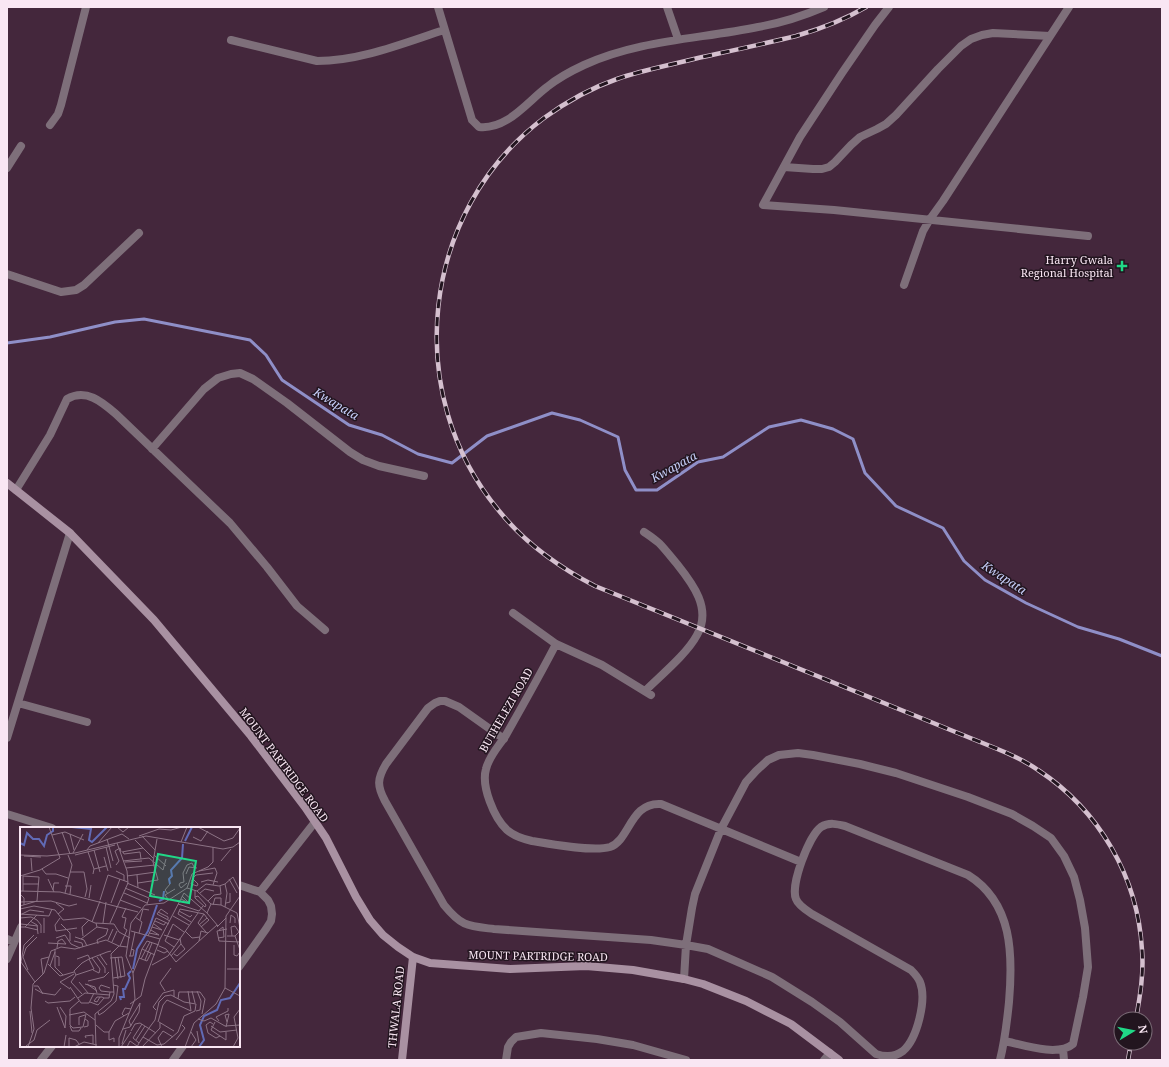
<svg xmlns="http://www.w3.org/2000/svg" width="1169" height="1067" font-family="'Noto Serif',serif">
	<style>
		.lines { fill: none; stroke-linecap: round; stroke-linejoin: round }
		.stream { stroke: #8f8fc8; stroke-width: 3 }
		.street { stroke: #7e6f7a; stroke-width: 8 }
		.secondary { stroke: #a991a2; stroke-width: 8 }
		.rail-casing { stroke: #d5c0cf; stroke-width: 4.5 }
		.rail { stroke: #22151f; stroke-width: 3; stroke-dasharray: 9; stroke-linecap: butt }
		.poi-dot { fill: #20d887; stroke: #22151f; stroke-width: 1.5 }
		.labels { text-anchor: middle; stroke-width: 3; stroke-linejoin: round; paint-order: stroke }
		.poi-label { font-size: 11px; fill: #f9e6f3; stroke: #22151f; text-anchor: end }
		.street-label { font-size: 11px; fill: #f9e6f3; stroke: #22151f }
		.water-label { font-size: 12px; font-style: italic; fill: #c5cdf7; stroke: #22151f }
		.inset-river { fill: none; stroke: #616ab5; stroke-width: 2 }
		.inset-road { fill: none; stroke: #8c7385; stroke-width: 1 }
		.view { fill: #20d887; fill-opacity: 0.15; stroke: #20d887; stroke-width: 2 }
		.inset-edge { fill: none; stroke: #f9e6f3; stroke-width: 2 }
	</style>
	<rect width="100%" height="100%" fill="#44273c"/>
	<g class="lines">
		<!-- stream -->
		<path class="stream" d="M7 343 50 337 115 322 144 319 250 340 266 355 282 380 349 425 382 435 418 454 452 463 487 436 552 413 580 420 618 437 625 470 636 490H657L698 462 723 457 769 427 801 420 833 429 853 439 865 473 896 506 943 528 964 561 985 580 1026 603 1078 627 1119 639 1162 656"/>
		<!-- street -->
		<path class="street" d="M438 7 472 120 479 127C507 130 527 102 547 87 558 78 571 71 584 65 638 40 700 39 758 27 781 23 803 16 824 7
			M667 7 678 39
			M889 7 875 25 842 73 800 137 763 205 834 210 1088 236
			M231 40 317 61C360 61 404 43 444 30
			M50 125 58 114 61 105 86 7
			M784 167 813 169H822L829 167 835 162 851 145 860 137 877 129 886 124 896 115 938 69 961 46 971 39 982 35 993 33 1050 36
			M7 168 21 146
			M7 274 61 292 76 290 84 285 139 233
			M904 285 923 231 930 219 943 201 1069 7
			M152 449 204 389 218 378 231 374 240 373 253 379 287 403 350 452 363 460 379 466 424 476
			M16 490 50 435 67 399C86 388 102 402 116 414L230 523 267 567 297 606 325 630
			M644 532C649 535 654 539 659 543 665 549 671 557 677 564 693 584 712 609 697 635 687 654 660 676 645 691
			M513 613 556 644 602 665 651 695
			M556 644C540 675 523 705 506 735 499 746 489 756 486 769 481 786 494 818 507 830 514 836 523 839 532 841 550 844 593 852 610 847 630 840 630 802 661 804L801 862
			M18 703 87 722
			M7 738 70 533
			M504 739 459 707 445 701H440L435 703 428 708 386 764C377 779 377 786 385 801L444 905C462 927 468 926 494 929L651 940 686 945 708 949 772 977 812 1002 840 1022 876 1054C885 1057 895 1057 903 1051 917 1039 927 1000 920 982 918 977 915 974 911 970L812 914C806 910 798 905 796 899 790 885 809 836 821 827 829 822 837 824 845 826L968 875C1013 903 1013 955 1009 1002 1007 1022 1005 1040 1000 1060
			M7 814 52 828
			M239 885 260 892 268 900 271 906 272 914 271 921 266 929 239 967
			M260 892 315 822
			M7 939 14 942
			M7 959 21 927
			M684 979 686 945 692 908 695 894 721 829 746 782 756 771 768 760 779 755 798 753 813 755 860 764 896 773 968 797 1012 814 1033 826 1051 838 1064 856 1074 877 1080 900 1085 928 1088 967 1083 997 1073 1044C1058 1057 1023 1045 1005 1041
			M1063 1049 1064 1060
			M41 1060 52 1046
			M173 1060 183 1046
			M506 1060 508 1047 511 1042 516 1037 541 1033 597 1039 633 1045 686 1060
			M824 1060 830 1053"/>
		<!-- secondary -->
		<path class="secondary" d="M7 483 70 533 154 620 251 736 305 807 326 838 356 897 370 920 383 935 398 947 413 957 430 963 510 969 586 966 633 970 684 979 703 984 746 1001 791 1024 839 1060
			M402 1060 413 957"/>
		<!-- rail casing -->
		<g class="rail-casing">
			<path id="rail" d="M866 7C844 20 820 29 796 36 763 44 730 51 698 58 671 65 643 70 617 79 591 88 566 102 544 118 420 211 401 395 500 512 526 544 559 567 595 586L995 748C1010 754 1025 761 1038 770 1099 810 1138 877 1142 950 1144 973 1140 996 1136 1019
				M1128 1060 1131 1043"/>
		</g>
		<!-- rail -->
		<use href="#rail" class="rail"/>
	</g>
	<!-- markers -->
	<path class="poi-dot" d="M1120 260h4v4h4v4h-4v4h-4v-4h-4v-4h4z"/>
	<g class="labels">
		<!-- poi labels -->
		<g class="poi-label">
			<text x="1113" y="264">Harry Gwala<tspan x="1113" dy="13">Regional Hospital</tspan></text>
		</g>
		<!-- street labels -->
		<g class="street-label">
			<text transform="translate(506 710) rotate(-60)" y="4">BUTHELEZI ROAD</text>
			<text transform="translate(284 765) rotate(53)" y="4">MOUNT PARTRIDGE ROAD</text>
			<text transform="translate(538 956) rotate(1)" y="4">MOUNT PARTRIDGE ROAD</text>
			<text transform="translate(396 1007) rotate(-84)" y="4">THWALA ROAD</text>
		</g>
		<!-- water labels -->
		<g class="water-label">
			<text transform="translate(336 404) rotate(31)" y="4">Kwapata</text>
			<text transform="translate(674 467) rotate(-29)" y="4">Kwapata</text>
			<text transform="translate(1004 578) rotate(33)" y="4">Kwapata</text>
		</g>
	</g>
	<!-- overview -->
	<g transform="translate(20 827)">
		<rect width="220" height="220" fill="#44273c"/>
		<path class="inset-river" d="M52 0 71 2 69 13 72 15 87 0M165 14 172 0M0 16 4 18 7 6 13 12H19L24 19 27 8 33 4V0M150 57 149 52 152 49 151 43 162 31 163 17M139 74 143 72 144 64M113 142 117 122 128 104 137 78M101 173 100 170H104L103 162H105L110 151 108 147 111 144M179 220 184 213 180 198 184 189 197 183 201 173 210 171 220 156"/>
		<path class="inset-road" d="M97 0 103 5 109 0M178 0 204 14 213 11 220 1M42 5 50 27M50 7 54 23M32 8 45 5 64 13M119 9 139 2 151 3 162 0M122 9 135 23M173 10 181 14 188 4M87 12 93 34M115 13 133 31M161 15 167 0M78 16 92 0M86 20 91 41M67 23 70 19 102 7 109 12M74 23 80 45M68 25 74 42 73 47M102 25 123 21M103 25 104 27 120 25 121 32M53 26 63 7M0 28 27 29 55 26 126 9 203 22 213 20 220 15M55 28 95 18M134 28 146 39M4 29 21 30M84 30 88 44M11 31 12 44M103 34 129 31 143 43 146 32M201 34 211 22M105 35 122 34M96 38 99 34 95 24 100 21 101 25M106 41 135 38M22 42 26 47H36L48 51M74 42 86 39M96 44 104 48V54M179 44 195 41 197 46 193 58M50 45H64L67 62 65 70M166 47 169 40 177 41M117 48 118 61M0 49 20 43 40 31 29 0M3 49 19 50 17 74M107 49 136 45M28 52 34 65M173 52 178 57 177 59 171 57 172 55V53L173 52V51L176 48 193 46M209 52 217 66M181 55 188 53 198 55M107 56 135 68M118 56 138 53 133 35 137 12M160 56 159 58 161 61 167 56M160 56 164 55 163 46 167 38 172 36 174 40M3 57H19M45 59H51L50 67M105 61 129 71 127 77M167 61 177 64 191 77 201 78 217 86 220 101M33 63 34 56H39M175 63V71L185 80M0 64 40 65 118 85M3 64V49M177 64 186 57 199 59 205 57 213 50 220 64M45 66 52 38 48 28M104 66 127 76M180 66 185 62 194 64M0 67 4 71V78M148 67 145 63 150 57M175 70 178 69 186 78 185 80M69 71 71 58M148 72 145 68 155 62M161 72 169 76 162 69M80 73 88 48 108 55M100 73 121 81M188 74 194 68 201 67 200 59M0 75 31 74 49 79 57 77M36 76 44 82 38 87M91 76 100 52M206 76 210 75V66M158 77 179 84 183 79M191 77 187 86 198 99M193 78 195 71H201V78M0 79 17 74M205 80 207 66 205 57M0 82 14 79 35 83 43 93 64 91 75 96 94 97 99 105 110 111M159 84 170 90 172 88M138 85 148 90V92M0 87 29 89 32 82M2 87 10 83 24 85M148 87 141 82 137 87 150 94M184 87 178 96 186 105M153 89 169 98M115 90 122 95 119 106M0 91 11 90 17 93 21 98V106M24 91V106M40 91 35 98 36 104 57 101M120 93 123 82 129 83M10 94 17 98 18 107M135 94 144 98 146 95M72 95 80 74M171 95 158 87 160 82 184 87 187 91 179 98M76 96 77 100 88 102 86 108 77 113 78 117M83 96 86 75M90 96 108 56 107 44 97 16M210 96 211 88 215 91V96M1 97 18 99M41 97 50 106V114M0 100H5L17 88M5 100 18 103M132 100 142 103 134 97M181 100 189 93 187 91M197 100 206 91M207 102 197 104 199 114 220 115M111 104 140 112M165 104 172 111 180 110M129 106 139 108 131 103M14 108 4 118 1 135 15 155M144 108 159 113M63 109 62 100 69 93M128 109 136 91 149 97M207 109H215L220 104M212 109 211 100 215 99 219 105M215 109 220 123M55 110 64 113 67 119M147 110 153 97 164 105M147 110 145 114 154 120M36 111 45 108 51 117 60 121M198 111 204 110 203 100 199 103M61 112 77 100M88 113 93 102M54 114 62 116 63 120M179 114 181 104 188 106 197 98M92 115 97 104M28 116 46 117M214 118V128L217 129 220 125M100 119 107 103 104 101 106 91 102 90 106 81M139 119 146 122 156 135 188 106M37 121 38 114 42 112 46 117M35 122V140L43 148M122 122 119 131 127 134 131 126M137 123 144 126 148 124M154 127 157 129 165 122 161 117M80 128 87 138M135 128 122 122 127 114 139 118M36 129 39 130V139M109 129H113L114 123 111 122M110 129 115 105M151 129 161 117 160 111M77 130 85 141V146M95 130 98 152M98 130 101 151M72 131 80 142 79 146 73 143M90 131 102 130 105 149 93 151M57 132 68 128 70 132M69 132 74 142 56 148 54 144 62 136 69 132 87 125 91 124M121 132 130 115M125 133 132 116M28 137 40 149 54 145M132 138 148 129 178 86M30 139 35 125M207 142H220M8 143 3 130 6 121 17 110M113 146 119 131M23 147 21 132 29 130M56 148 51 155 62 167M68 154 84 150 89 145M59 155 68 166M65 157 75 160 77 166M67 157 77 164M14 159H18L23 167M50 160 61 176H69L74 166M90 161 81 158 79 161 81 164 90 165M205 161 220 169M15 162 22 166 35 168 41 161M50 162 40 155 54 147M145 164 140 156 151 141M172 164 175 176M80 170 77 175 74 174 77 170H82L84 171M58 171 65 166 90 168M158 172 159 165H180L185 172 182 187M25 174 28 176 50 174 55 170M59 174 50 182V198L53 201 63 200 66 187M70 175 78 178 84 171H89L90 165H94M110 177 121 169 125 152 140 112 164 66 187 86M37 180 45 201 46 189 40 180M136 183 133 180 143 166 154 163V170M10 184 12 206M176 184 180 183 181 174 177 164M78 185 79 188 84 185 96 174 98 159 93 158M49 188 64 185 75 193M104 189 102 187 105 181 111 182M178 192 184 194 191 191 205 199 220 198M199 194 196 190 208 184V181M138 195 143 178 147 173 171 184 168 164M139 195 154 204M195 195 191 203 206 213V205M193 197 190 195 186 198 188 206 196 211 200 209M59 198V190L65 188M76 198 84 205H89L95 194 109 186M50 199 52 204H59L61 201M111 199 109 194 120 176M191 199 200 205 217 203M64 200 68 199V194L65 192M206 200 209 187 205 188 207 195M103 202 110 200 119 185 120 176M111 204 115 197 120 196 136 206M177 204 179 216M89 205V213L94 211V215M171 205 176 213 171 220M66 211 65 209 73 208V217M116 213 125 199M156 213 165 201 162 198M119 216 113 211 122 197M102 217 106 203M6 219 14 213 17 203 30 193M8 220 14 202 11 181 13 157 24 146 31 124 41 120 55 122 86 113 99 119M44 220 46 208M49 220V211L56 213 59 217M54 220 64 215 77 218M76 220 75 187 91 174 94 167 91 127 99 119 107 120M99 220V211L115 172 113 146 106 129 111 96 125 78 144 76 167 61 172 47 188 40 193 35V20M101 220 111 205M107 220 110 214 117 219M117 220 119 216 129 201 135 193 139 175 145 169 151 168 164 175 176 177 175 184 164 189 158 205 144 217 137 218 123 210M122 220 140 201V196M142 220 138 211 143 204 153 210M165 220 174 196 196 177 205 161 206 89 220 69M213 220 218 211 214 190 220 182"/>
		<path class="view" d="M138 27 176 34 169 76 130 69Z"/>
		<rect width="220" height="220" class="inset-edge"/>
	</g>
	<!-- border -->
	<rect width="1169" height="1067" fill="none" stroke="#f9e6f3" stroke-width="16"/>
	<!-- north arrow -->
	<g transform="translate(1133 1031) rotate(80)"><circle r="19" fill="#22151f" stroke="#786974"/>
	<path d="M0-3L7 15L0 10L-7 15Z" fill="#20d887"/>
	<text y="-6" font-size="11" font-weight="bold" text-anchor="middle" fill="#f9e6f3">N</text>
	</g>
</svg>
